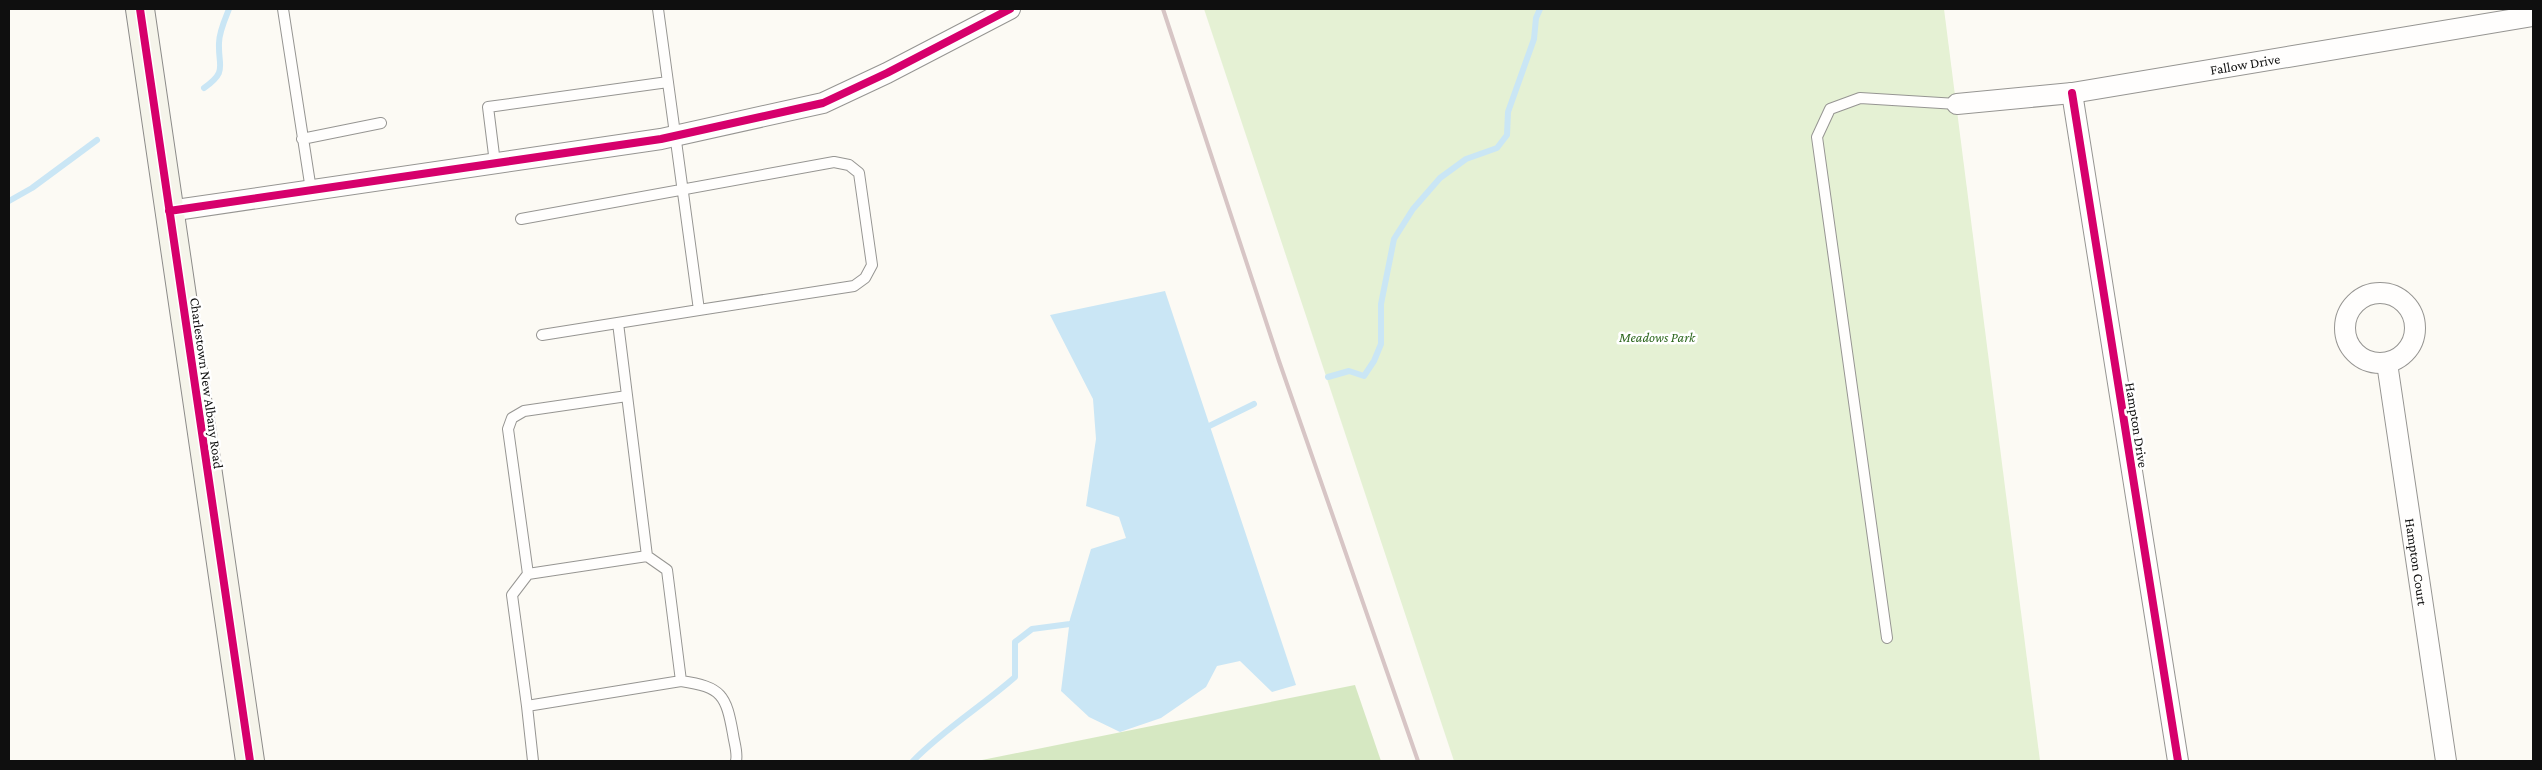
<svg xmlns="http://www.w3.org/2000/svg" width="2542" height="770" font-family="'Crimson Pro',serif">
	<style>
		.green { fill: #e5f1d4 }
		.forest { fill: #d6e8c2 }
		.water { fill: #cae6f5 }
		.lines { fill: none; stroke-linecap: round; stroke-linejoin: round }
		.stream { stroke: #cae6f5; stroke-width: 6 }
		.lane-casing { stroke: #969592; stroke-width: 12 }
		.street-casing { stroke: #969592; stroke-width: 22 }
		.secondary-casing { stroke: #8c8b89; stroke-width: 30 }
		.lane { stroke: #fffefd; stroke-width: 10 }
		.street { stroke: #fffefd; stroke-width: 20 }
		.secondary { stroke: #f5f4ea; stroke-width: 28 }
		.rail { stroke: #d7c5c5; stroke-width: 4 }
		.cycleway-casing { stroke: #fff; stroke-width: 11 }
		.cycleway { stroke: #d6006c; stroke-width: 8 }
		.labels { text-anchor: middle; stroke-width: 5; stroke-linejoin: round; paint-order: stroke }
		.street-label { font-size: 14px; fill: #0f0f0f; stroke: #fff }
		.park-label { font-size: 14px; font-style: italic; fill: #2d671e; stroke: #fff }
	</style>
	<rect width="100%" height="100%" fill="#fcfaf4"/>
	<!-- green -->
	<path class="green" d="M1204 9H1944L2040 761H1454Z"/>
	<!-- forest -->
	<path class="forest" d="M1355 685 1381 761H977Z"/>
	<!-- water -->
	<path class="water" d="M1165 291 1296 685 1272 692 1240 661 1217 666 1206 687 1161 718 1120 732 1089 717 1061 691 1070 619 1091 549 1126 538 1119 517 1086 506 1096 439 1093 399 1050 315Z"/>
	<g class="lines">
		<!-- stream -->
		<path class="stream" d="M204 88C228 71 218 67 219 43 219 32 225 19 229 9
			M9 201 32 188 97 140
			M1328 377 1349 371 1364 376 1374 361 1381 344V304L1394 239 1413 209 1440 178 1466 159 1497 148 1507 135 1508 112 1534 39 1536 18 1540 9
			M1203 429 1254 404
			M913 761C943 730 982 706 1015 677V642L1032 629 1070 624 1075 621"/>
		<!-- lane casing -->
		<g class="lane-casing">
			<path id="lane" d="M283 9 311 190
				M302 139 381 123
				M495 163 488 107 668 82
				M521 219 834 162 849 165 859 173 872 265 865 278 854 286 699 310 658 9
				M618 323 647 556 528 574 508 429 512 418 524 411 627 396
				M542 335 699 310
				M528 574 512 595 527 706 681 681 667 570 647 556
				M1887 638 1817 137 1830 109 1860 98 1957 104
				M681 681C722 687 726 695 733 734 734 742 738 753 736 761
				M527 706 533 761"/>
		</g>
		<!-- street casing -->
		<g class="street-casing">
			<g id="street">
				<path d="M2072 93 2178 761"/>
				<path id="s1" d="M1957 104 2072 93 2533 16"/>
				<path d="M169 211 661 139 823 103 887 73 1010 9"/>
				<circle cx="2380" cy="328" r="35"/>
				<path id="s2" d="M2387 363 2446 761"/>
			</g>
		</g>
		<!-- secondary casing -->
		<g class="secondary-casing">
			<path id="secondary" d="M140 9 250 761"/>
		</g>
		<!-- lane -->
		<use href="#lane" class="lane"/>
		<!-- street -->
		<use href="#street" class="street"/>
		<!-- secondary -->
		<use href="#secondary" class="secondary"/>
		<!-- rail -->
		<path class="rail" d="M1163 9 1279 361 1418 761"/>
		<!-- cycleway casing -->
		<g class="cycleway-casing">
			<path id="cycleway" d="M140 9 250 761
				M2072 93 2178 761
				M169 211 661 139 823 103 887 73 1010 9"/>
		</g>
		<!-- cycleway -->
		<use href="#cycleway" class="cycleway"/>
	</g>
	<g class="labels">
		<!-- street labels -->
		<g class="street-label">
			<text dy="5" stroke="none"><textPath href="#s1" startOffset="291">Fallow Drive</textPath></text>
			<text transform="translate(207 383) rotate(82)" y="5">Charlestown New Albany Road</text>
			<text transform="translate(2137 425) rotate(81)" y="5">Hampton Drive</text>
			<text dy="5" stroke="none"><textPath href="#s2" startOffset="201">Hampton Court</textPath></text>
		</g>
		<!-- park labels -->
		<g class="park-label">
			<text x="1657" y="342">Meadows Park</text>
		</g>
	</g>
	<!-- border -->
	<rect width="2542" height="770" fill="none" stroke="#0f0f0f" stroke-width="20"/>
</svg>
